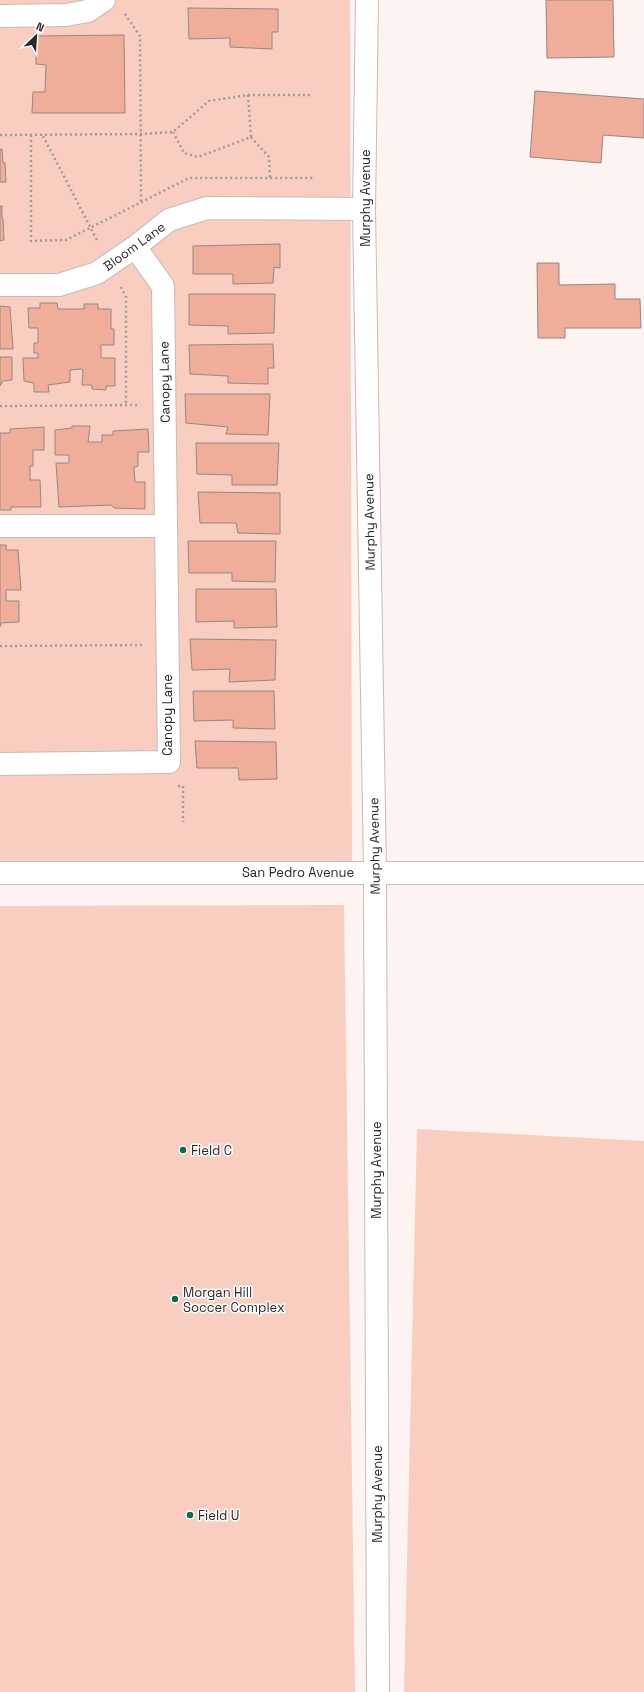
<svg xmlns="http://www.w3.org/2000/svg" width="644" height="1692" font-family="'Space Grotesk',sans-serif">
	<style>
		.green { fill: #f9cec0 }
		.building { fill: #f0ad99; stroke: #928986 }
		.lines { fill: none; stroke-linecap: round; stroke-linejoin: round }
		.minor-casing { stroke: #c5bcb9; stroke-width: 24 }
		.path { stroke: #a19a98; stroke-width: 2.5; stroke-dasharray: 2 3; stroke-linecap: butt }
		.minor { stroke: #fff; stroke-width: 22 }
		.poi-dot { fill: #00734e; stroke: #fff; stroke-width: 1.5 }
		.labels { text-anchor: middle; stroke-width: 3; stroke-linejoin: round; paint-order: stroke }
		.street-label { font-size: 13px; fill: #2a2726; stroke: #fff }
		.poi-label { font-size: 13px; fill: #2a2726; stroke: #fff; text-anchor: start }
	</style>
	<rect width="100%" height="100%" fill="#fdf3f0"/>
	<!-- green -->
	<path class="green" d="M0 0H350L352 864H0Z
		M344 905 355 1692H0V906Z
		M417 1129 644 1141V1692H404Z"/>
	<!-- building -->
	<path class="building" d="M546 0H613L614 57 547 58Z
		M188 8 278 9V32H272V49L230 47V38L189 39Z
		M124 35 125 113H32L33 92H45L46 65 36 64V36Z
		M535 91 644 99V138L603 135 601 163 530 157Z
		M0 149H2L3 163H5L6 182H0Z
		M0 206H2V218H3L4 240 0 241Z
		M280 244V268L274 267 273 283 233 284V274H193V246Z
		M537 263H559V285L615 284V299H640L641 328H565V338H538Z
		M189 294H275L274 333 228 334V326L189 325Z
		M40 303H57L58 309H84V304H98V309H111V329H114V345H101V358H115V386H106V390L92 389V385H82L83 370 81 369 70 370V382L48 385 49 392H34V383L24 381 23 358H38V353H34V343H38V328H29L28 308H40Z
		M0 306 10 307 13 349H0Z
		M273 344 274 368H268V384L228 383V376L190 374 189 345Z
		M0 357H12V380L3 381 0 386Z
		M185 394H270L268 435 226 434 228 427 186 423Z
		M72 426H90L88 442H102V435H113V431L148 429 149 452H138V466L134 467 135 482H145V509L114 508 111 505 59 507 56 463H69V455H55V430L72 428Z
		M44 427V450H33V466H30V480H40L41 507H11V510H0V433H10V429Z
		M196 443H279L277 485H232V475L197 474Z
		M198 492 280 493V534L238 533 236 523H200Z
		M188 541H276L275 582 232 581V573H189Z
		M0 545H6V550H18L21 590H6V601H19V622L1 623V626H0Z
		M196 589H276L277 627 234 628V621L196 622Z
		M190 639 276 640 275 680 229 682 230 669 192 670Z
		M193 691H274L275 729 233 728V720L194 721Z
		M195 741 276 742 277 779 239 780 238 768H197Z"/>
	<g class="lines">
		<!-- minor casing -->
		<g class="minor-casing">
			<path id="minor" d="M367 0 364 209 375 872 378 1692
				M0 16 66 15 88 11 104 0
				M0 285H59L97 273 135 247 169 220 207 208 364 209
				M0 526H166
				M0 764 169 762 163 286 135 247
				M0 873H644"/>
		</g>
		<!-- path -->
		<path class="path" d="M125 14 140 36 141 202
			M248 95 251 137
			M173 132 184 153 198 157 251 137 269 157 270 178
			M0 135 142 134 173 132 209 101 248 95H312
			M31 135V241L66 240 189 178H313
			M43 136 98 242
			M121 287 126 297V404
			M0 406 139 405
			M0 646 143 645
			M178 786H183V822"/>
		<!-- minor -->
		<use href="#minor" class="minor"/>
	</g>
	<!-- markers -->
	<g class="poi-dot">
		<circle cx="183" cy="1150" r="4"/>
		<circle cx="175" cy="1299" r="4"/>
		<circle cx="190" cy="1515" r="4"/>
	</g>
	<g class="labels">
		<!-- street labels -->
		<g class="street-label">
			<text transform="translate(365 198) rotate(-90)" y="5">Murphy Avenue</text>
			<text transform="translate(134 246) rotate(-36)" y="5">Bloom Lane</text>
			<text transform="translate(164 382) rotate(-91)" y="5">Canopy Lane</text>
			<text transform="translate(369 522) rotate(-91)" y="5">Murphy Avenue</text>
			<text transform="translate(167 715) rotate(-90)" y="5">Canopy Lane</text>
			<text transform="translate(374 846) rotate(-91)" y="5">Murphy Avenue</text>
			<text x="298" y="877">San Pedro Avenue</text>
			<text transform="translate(376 1170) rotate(-90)" y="5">Murphy Avenue</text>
			<text transform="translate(377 1494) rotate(-90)" y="5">Murphy Avenue</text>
		</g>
		<!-- poi labels -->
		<g class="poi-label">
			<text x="191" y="1155">Field C</text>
			<text x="183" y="1297">Morgan Hill<tspan x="183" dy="15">Soccer Complex</tspan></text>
			<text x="198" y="1520">Field U</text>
		</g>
	</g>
	<!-- north arrow -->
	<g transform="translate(36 36) rotate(25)" stroke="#ffffff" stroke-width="3" paint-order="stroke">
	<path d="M0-3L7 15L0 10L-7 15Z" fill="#2a2726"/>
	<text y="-6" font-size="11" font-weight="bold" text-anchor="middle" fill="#2a2726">N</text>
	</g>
</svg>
